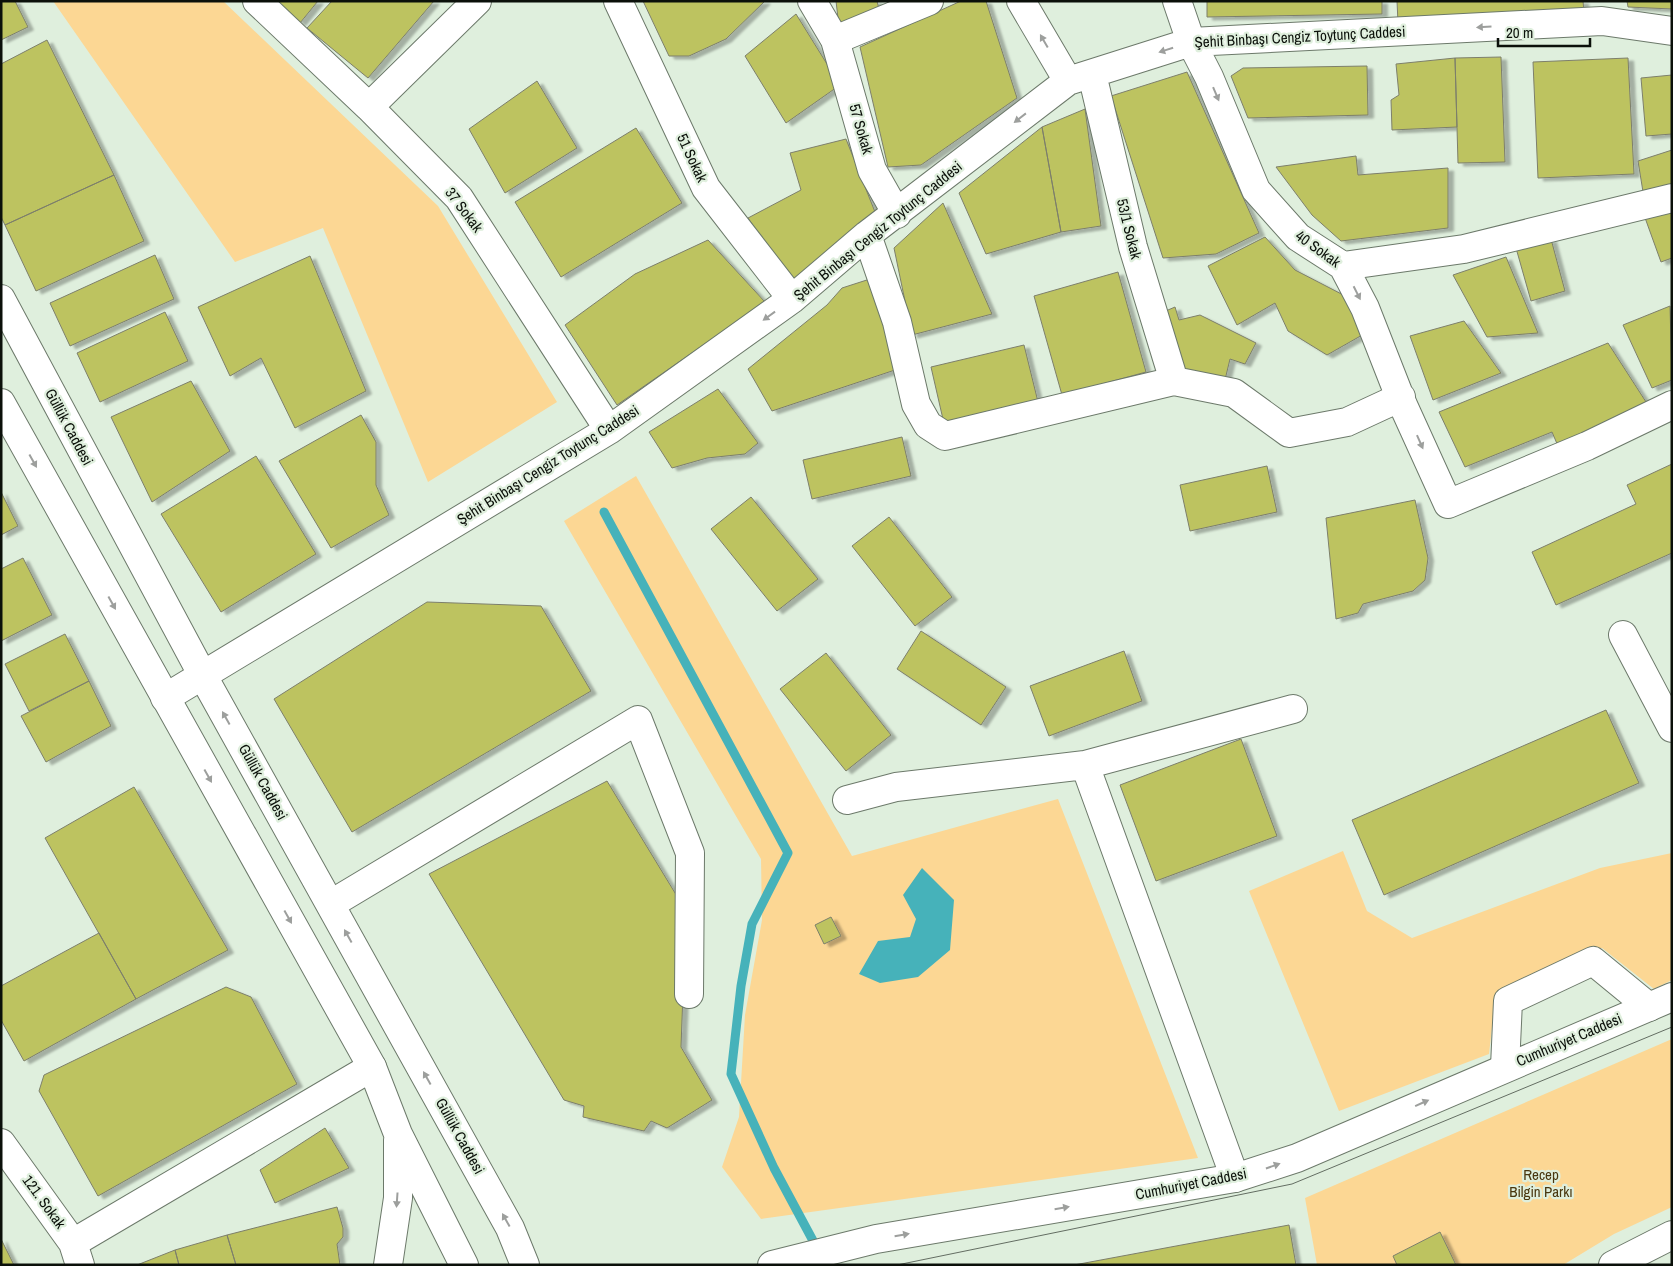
<svg xmlns="http://www.w3.org/2000/svg" width="1673" height="1266" font-family="'Archivo Narrow',sans-serif">
	<style>
		.green { fill: #fcd794 }
		.water { fill: #46b2ba }
		.lines { fill: none; stroke-linecap: round; stroke-linejoin: round }
		.stream { stroke: #46b2ba; stroke-width: 9 }
		.building { fill: #bdc361; stroke: #7d7f6b; filter: url(#shadow) }
		.minor-casing { stroke: #6c796a; stroke-width: 30 }
		.major-casing { stroke: #6c796a; stroke-width: 30 }
		.minor { stroke: #fff; stroke-width: 28 }
		.major { stroke: #fff; stroke-width: 28 }
		.tram { stroke: #636d62; stroke-width: 1 }
		.oneway { fill: #9d9f9d }
		.labels { text-anchor: middle; stroke-width: 4.5; stroke-linejoin: round; paint-order: stroke }
		.street-label { font-size: 15px; fill: #0b100a; stroke: #dfefdd }
		.park-label { font-size: 15px; fill: #49360e; stroke: #dfefdd }
	</style>
	<defs>
		<filter id="shadow"><feDropShadow dx="5.5" dy="3" stdDeviation="1" flood-color="#0004"/></filter>
	</defs>
	<rect width="100%" height="100%" fill="#dfefdd"/>
	<!-- green -->
	<path class="green" d="M53 1H223L438 206 557 402 428 482 323 228 235 262Z
		M636 476 852 856 1058 799 1198 1158 761 1219 722 1167 739 1117 745 1015 762 920 761 859 564 521Z
		M1343 851 1367 911 1412 938 1600 868 1672 853V980L1654 989 1602 948 1496 993 1489 1054 1339 1111 1249 891Z
		M1672 1039V1207L1614 1234 1563 1265H1317L1305 1198Z"/>
	<!-- water -->
	<path class="water" d="M922 868 954 900 950 950 918 977 880 983 859 974 878 941 910 937 916 919 903 895Z"/>
	<g class="lines">
		<!-- stream -->
		<path class="stream" d="M604 512 788 853 752 924 741 986 731 1074 774 1168 818 1250"/>
	</g>
	<!-- building -->
	<path class="building" d="M1 1H15L28 27 1 40Z
		M276 1H318L300 23Z
		M332 1H434L368 78 307 28Z
		M643 1H765L726 39 689 56H669Z
		M836 1H877L880 13 839 27Z
		M961 1H986L1017 98 921 165 888 167 860 47Z
		M1207 1H1382V14L1207 17Z
		M1397 1H1583L1584 12 1398 23Z
		M1627 1H1672V9L1628 7Z
		M796 14 840 85 786 123 745 56Z
		M47 40 114 175 5 225 1 217V64Z
		M1501 57 1505 162 1458 163 1455 58Z
		M1455 58 1457 127 1392 130 1391 100 1399 95 1396 64Z
		M1628 58 1634 174 1538 178 1533 62Z
		M1367 66 1368 115 1248 118 1231 76 1243 68Z
		M1187 72 1259 233 1216 254 1163 258 1111 96Z
		M1672 75V134L1646 136 1641 78Z
		M537 81 577 148 505 193 469 129Z
		M1085 109 1101 226 1061 232 1042 127Z
		M1042 127 1061 232 986 254 959 193Z
		M636 128 682 203 561 277 515 202Z
		M846 139 877 217 793 284 748 218 801 190 790 153Z
		M1672 150V190L1644 198 1638 161Z
		M1356 156 1358 175 1448 168V228L1341 241 1312 215 1276 167Z
		M114 175 144 241 36 291 5 225Z
		M943 203 992 314 912 335 894 248Z
		M1672 204V258L1661 262 1644 215Z
		M1265 237 1295 270 1353 300 1364 334 1327 355 1288 331 1275 303 1237 325 1208 266Z
		M1551 239 1565 291 1531 301 1516 248Z
		M708 240 765 302 617 405 565 325 635 274Z
		M155 255 174 299 70 346 50 303Z
		M310 256 366 391 295 428 261 358 230 376 198 307Z
		M1506 257 1538 333 1487 337 1453 275Z
		M1118 272 1146 372 1062 395 1034 296Z
		M873 278 898 369 772 411 748 369 827 305 842 288Z
		M1670 306 1672 380 1652 388 1623 325Z
		M1175 307 1179 320 1200 315 1256 343 1245 364 1230 359 1224 384 1180 375 1161 313Z
		M165 312 188 361 100 402 77 353Z
		M1464 321 1501 373 1433 400 1410 336Z
		M1608 343 1648 405 1558 446 1552 432 1465 467 1439 412Z
		M1024 345 1039 406 945 428 931 367Z
		M191 381 230 451 152 502 111 417Z
		M718 389 758 443 745 454 707 458 672 468 649 432Z
		M361 415 376 442V485L389 515 331 548 279 461Z
		M902 437 911 476 812 499 803 460Z
		M256 456 316 554 221 612 161 514Z
		M1672 464V553L1556 605 1532 552 1636 504 1627 485Z
		M1267 466 1277 512 1190 531 1180 485Z
		M1 492 18 526 1 535Z
		M751 497 818 579 777 611 711 529Z
		M1415 500 1428 558 1425 580 1413 591 1363 604 1358 613 1336 619 1326 518Z
		M889 517 952 597 915 626 852 546Z
		M23 558 52 615 1 641V569Z
		M427 602 541 606 591 691 352 832 274 699Z
		M921 631 1006 687 981 725 897 669Z
		M65 634 89 681 29 711 5 664Z
		M1124 651 1142 701 1049 736 1030 686Z
		M826 653 891 735 846 771 780 689Z
		M89 681 111 726 46 762 21 716Z
		M1606 710 1639 783 1384 895 1352 820Z
		M1241 739 1277 836 1156 881 1120 785Z
		M607 781 686 911 681 1047 712 1100 667 1128 651 1121 644 1131 583 1117 584 1106 564 1100 429 874Z
		M134 787 228 950 136 999 45 838Z
		M831 917 841 936 824 944 815 925Z
		M99 933 136 999 24 1061 1 1020V986Z
		M226 987 251 997 297 1084 98 1196 39 1091 44 1075Z
		M325 1128 349 1168 275 1203 260 1170Z
		M337 1207 343 1228V1237L337 1244 340 1265H236L227 1235Z
		M1289 1225 1296 1265H1074Z
		M1440 1232 1456 1265H1397L1393 1256Z
		M227 1235 236 1265H179L175 1250Z
		M1 1239 14 1265H1Z
		M175 1250 179 1265H137Z"/>
	<g class="lines">
		<!-- minor casing -->
		<g class="minor-casing">
			<path id="minor" d="M257 1 369 107 459 198 609 430
				M618 1 706 188 792 299
				M812 1 835 40 929 1
				M1021 1 1068 81
				M1177 1 1191 42 1209 77 1256 190 1298 237 1343 266 1365 308 1403 405 1448 504 1587 446 1672 405
				M835 40 872 170 897 214
				M1092 74 1133 247 1174 381
				M369 107 477 1
				M867 235 897 322 916 404 928 425 945 436 1174 381 1234 393 1289 433 1347 422 1401 397
				M1343 266 1464 249 1672 198
				M1623 635 1672 728
				M165 698 609 430 792 299 867 235 1068 81 1191 42 1602 21 1672 31
				M1085 765 1293 709
				M847 800 896 787 1085 765 1235 1178
				M331 904 638 720 690 853 689 994
				M1505 1067 1508 1001 1593 961 1649 1007
				M1 1143 73 1243 80 1265
				M73 1243 372 1067
				M1613 1265 1672 1235"/>
		</g>
		<!-- major casing -->
		<g class="major-casing">
			<path id="major" d="M1 299 203 676 510 1228 525 1265
				M1 403 372 1067 398 1134 464 1265
				M388 1265 398 1198V1140
				M772 1265 876 1239 1235 1178 1297 1158 1672 997"/>
		</g>
		<!-- minor -->
		<use href="#minor" class="minor"/>
		<!-- major -->
		<use href="#major" class="major"/>
		<!-- tram -->
		<path class="tram" d="M897 1265 1292 1184 1672 1027"/>
	</g>
	<!-- one-way arrows -->
	<defs><path id="oneway-solid" d="M-6-.8H1V-3.2L6.5 0L1 3.2V.8H-6Z" transform="scale(1.25)"/></defs>
	<g class="oneway">
		<use href="#oneway-solid" transform="translate(1484 27) rotate(177)"/>
		<use href="#oneway-solid" transform="translate(1044 41) rotate(-120)"/>
		<use href="#oneway-solid" transform="translate(1166 50) rotate(162)"/>
		<use href="#oneway-solid" transform="translate(1216 94) rotate(67)"/>
		<use href="#oneway-solid" transform="translate(1020 118) rotate(142)"/>
		<use href="#oneway-solid" transform="translate(1357 293) rotate(63)"/>
		<use href="#oneway-solid" transform="translate(769 316) rotate(144)"/>
		<use href="#oneway-solid" transform="translate(1420 442) rotate(66)"/>
		<use href="#oneway-solid" transform="translate(33 461) rotate(61)"/>
		<use href="#oneway-solid" transform="translate(112 603) rotate(61)"/>
		<use href="#oneway-solid" transform="translate(226 718) rotate(-119)"/>
		<use href="#oneway-solid" transform="translate(208 776) rotate(61)"/>
		<use href="#oneway-solid" transform="translate(288 917) rotate(61)"/>
		<use href="#oneway-solid" transform="translate(348 936) rotate(-119)"/>
		<use href="#oneway-solid" transform="translate(427 1078) rotate(-119)"/>
		<use href="#oneway-solid" transform="translate(1422 1103) rotate(-24)"/>
		<use href="#oneway-solid" transform="translate(1273 1166) rotate(-19)"/>
		<use href="#oneway-solid" transform="translate(397 1200) rotate(94)"/>
		<use href="#oneway-solid" transform="translate(1062 1208) rotate(-10)"/>
		<use href="#oneway-solid" transform="translate(506 1220) rotate(-119)"/>
		<use href="#oneway-solid" transform="translate(902 1235) rotate(-10)"/>
	</g>
	<g class="labels">
		<!-- street labels -->
		<g class="street-label">
			<text transform="translate(1300 37) rotate(-3)" y="5">Şehit Binbaşı Cengiz Toytunç Caddesi</text>
			<text transform="translate(861 129) rotate(74)" y="5">57 Sokak</text>
			<text transform="translate(692 158) rotate(65)" y="5">51 Sokak</text>
			<text transform="translate(464 210) rotate(53)" y="5">37 Sokak</text>
			<text transform="translate(1129 229) rotate(76)" y="5">53/1 Sokak</text>
			<text transform="translate(878 231) rotate(-39)" y="5">Şehit Binbaşı Cengiz Toytunç Caddesi</text>
			<text transform="translate(1318 249) rotate(36)" y="5">40 Sokak</text>
			<text transform="translate(69 427) rotate(62)" y="5">Güllük Caddesi</text>
			<text transform="translate(548 465) rotate(-32)" y="5">Şehit Binbaşı Cengiz Toytunç Caddesi</text>
			<text transform="translate(263 782) rotate(61)" y="5">Güllük Caddesi</text>
			<text transform="translate(1569 1040) rotate(-23)" y="5">Cumhuriyet Caddesi</text>
			<text transform="translate(460 1136) rotate(61)" y="5">Güllük Caddesi</text>
			<text transform="translate(1191 1184) rotate(-11)" y="5">Cumhuriyet Caddesi</text>
			<text transform="translate(44 1202) rotate(54)" y="5">121. Sokak</text>
		</g>
		<!-- park labels -->
		<g class="park-label">
			<text x="1541" y="1180">Recep<tspan x="1541" dy="17">Bilgin Parkı</tspan></text>
		</g>
	</g>
	<!-- border -->
	<rect width="1673" height="1266" fill="none" stroke="#0b100a" stroke-width="5"/>
	<!-- scale -->
	<path d="M1498 38v8h92v-8" fill="none" stroke="#0b100a" stroke-width="2.5"/>
	<text x="1506" y="38" font-size="15" fill="#0b100a" stroke="#dfefdd" stroke-width="4" paint-order="stroke">20 m</text>
</svg>
